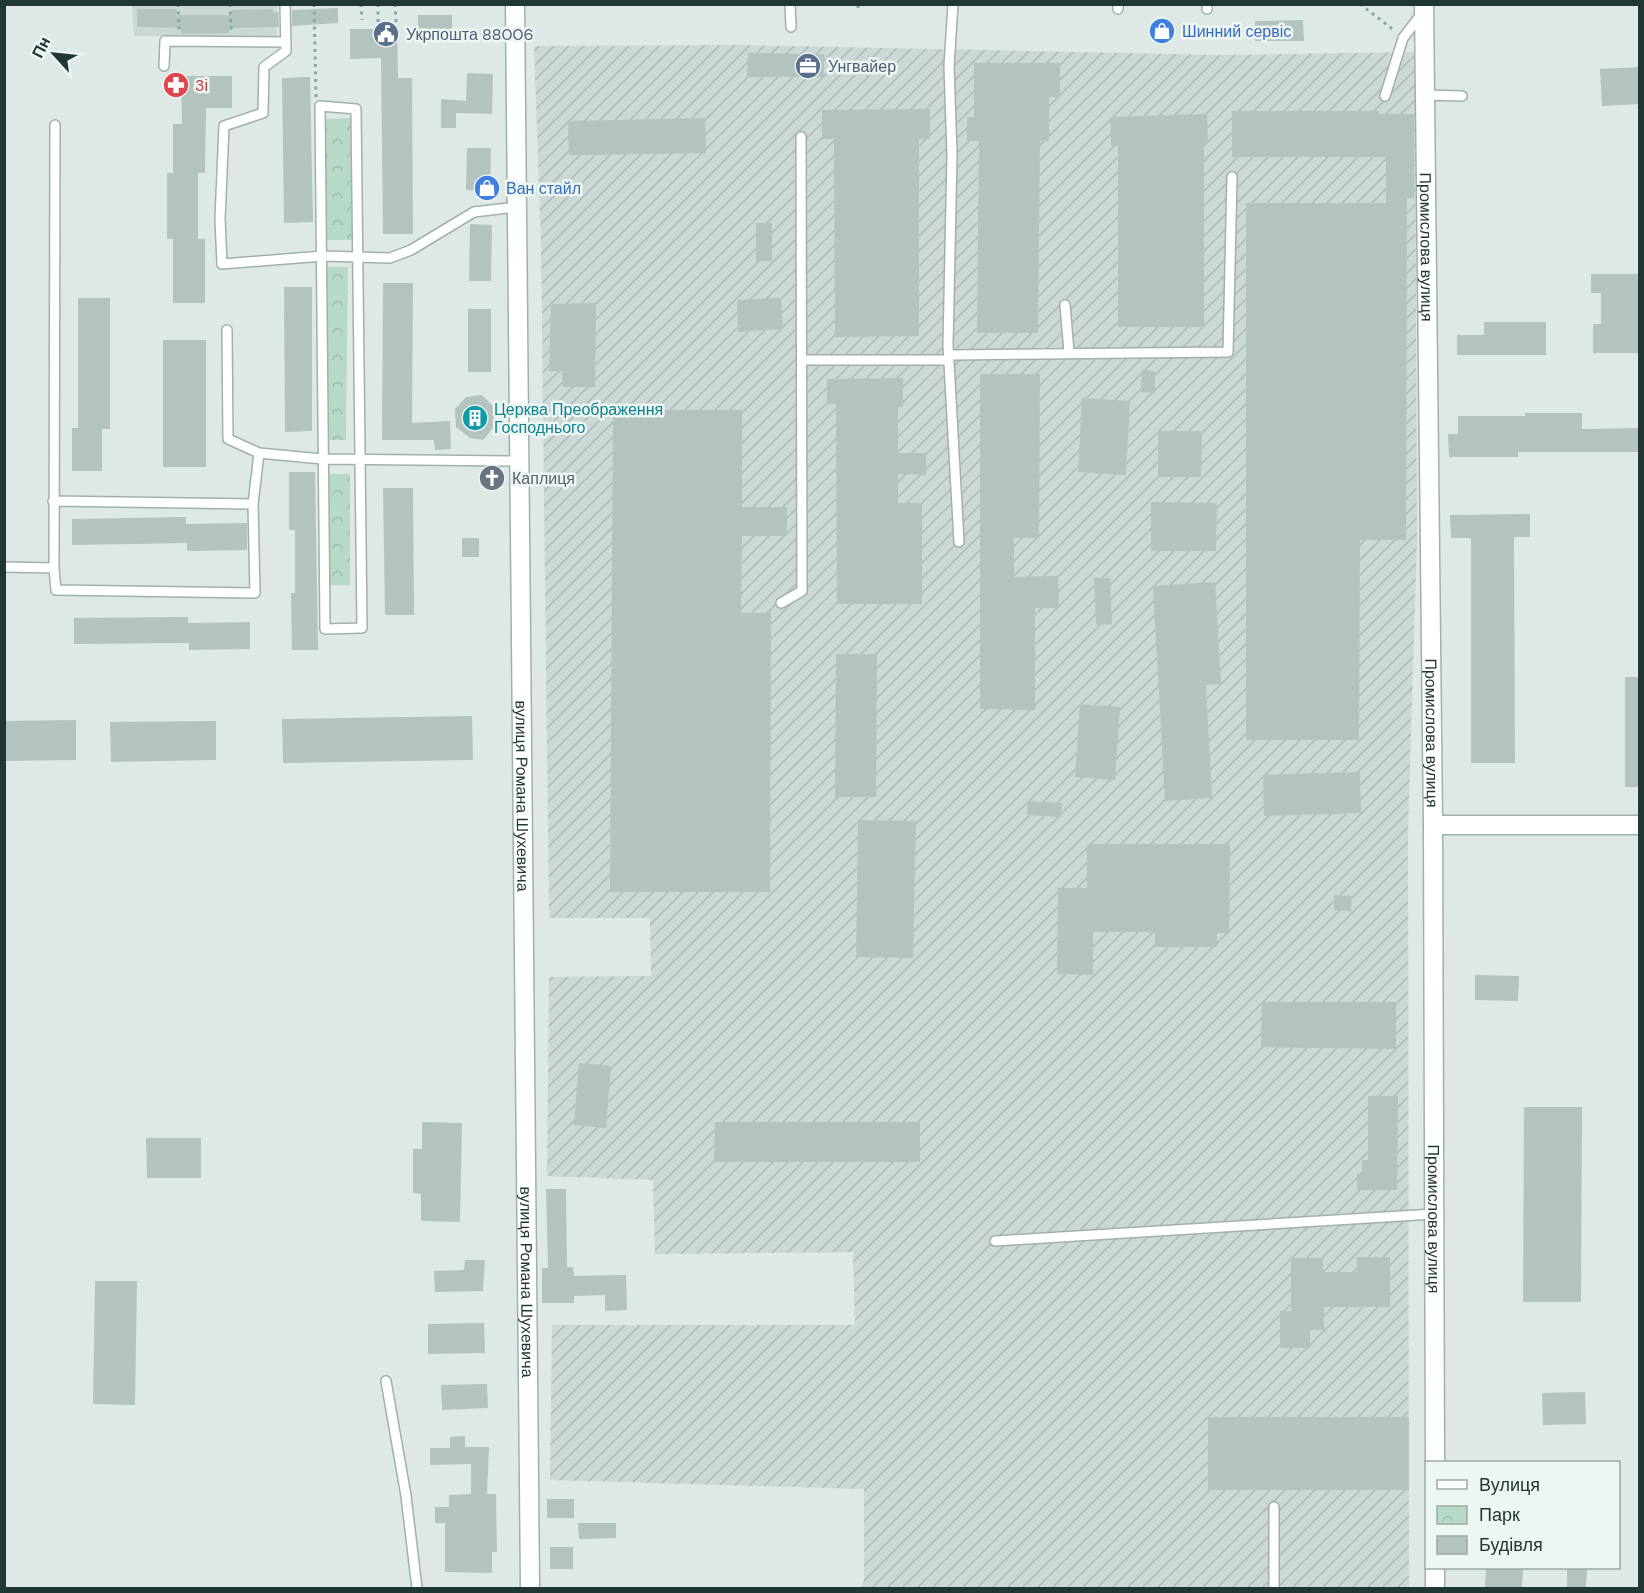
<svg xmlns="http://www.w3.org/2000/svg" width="1644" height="1593" font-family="'DM Sans',sans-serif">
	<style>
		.built { fill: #ccd8d6 }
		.industrial { fill: url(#industrial-furrows) }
		.park { fill: url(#park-crowns) }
		.building { fill: #b3c3c0 }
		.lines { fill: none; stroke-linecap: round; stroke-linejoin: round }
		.lane-casing { stroke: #a1b0ae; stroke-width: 12 }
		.street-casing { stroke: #a1b0ae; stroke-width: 21 }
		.path { stroke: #7faba7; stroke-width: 3; stroke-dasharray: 3 4.5; stroke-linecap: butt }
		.lane { stroke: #fff; stroke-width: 9 }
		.street { stroke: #fff; stroke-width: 18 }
		.labels { text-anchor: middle; stroke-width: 5; stroke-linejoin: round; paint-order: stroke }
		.shop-label { font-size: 16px; fill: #366cbe; stroke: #eef6f3; text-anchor: start }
		.service-label { font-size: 16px; fill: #4e5e75; stroke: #eef6f3; text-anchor: start }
		.health-label { font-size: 16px; fill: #be3a42; stroke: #eef6f3; text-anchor: start }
		.street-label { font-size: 16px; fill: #203736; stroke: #eef6f3 }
		.culture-label { font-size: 16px; fill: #0d838f; stroke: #eef6f3; text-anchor: start }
		.worship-label { font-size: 16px; fill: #5b616d; stroke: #eef6f3; text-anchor: start }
	</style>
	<defs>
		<pattern id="industrial-furrows" width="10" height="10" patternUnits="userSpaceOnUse" patternTransform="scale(1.5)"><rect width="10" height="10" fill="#ccd8d6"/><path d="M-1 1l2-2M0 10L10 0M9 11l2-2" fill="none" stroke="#afbab8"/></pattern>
		<pattern id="park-crowns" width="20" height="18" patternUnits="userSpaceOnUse" patternTransform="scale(1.5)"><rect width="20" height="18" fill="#b7dac8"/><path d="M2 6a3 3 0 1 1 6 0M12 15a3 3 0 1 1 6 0" fill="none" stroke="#9dbcac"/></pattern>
	</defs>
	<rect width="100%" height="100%" fill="#dee9e6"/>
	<!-- built -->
	<path class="built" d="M132 5H277V36H134Z"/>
	<!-- industrial -->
	<path class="industrial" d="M738 45 1222 55 1415 52 1417 540 1408 831 1409 1588H860L864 1581V1489L550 1480 552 1325H855L853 1252 655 1254 653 1180 547 1176 549 977 651 976 650 918H549L541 243 534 46Z"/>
	<!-- park -->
	<path class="park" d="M350 118 352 240H326L323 119Z
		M325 267H348L346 440H326Z
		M327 474H350V585H326Z"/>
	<!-- building -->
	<path class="building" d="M338 8V23L292 26V10Z
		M137 9H177L176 15H232V10L273 9V13L278 12 279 27 229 28V33L181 34V28L137 27Z
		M418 15H452V39H418Z
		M1303 20 1304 41H1255V21Z
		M350 29H397L398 78H412L413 234H383L381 58 350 59Z
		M748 53 824 54V77H747Z
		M974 63H1060V97H1049V141H1040L1038 333H977L979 141H967V117H974Z
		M1640 67V104L1602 106 1600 69Z
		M467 73 493 74 492 114 456 113V128H441V99L466 101Z
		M181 76H232V108H206L205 173H198V239H205V303H173V239H167V173H173V124H182Z
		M310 77 313 222 284 223 282 78Z
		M930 109V139H919V336L835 337 834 139H822V110Z
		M1232 111H1379V114H1414V198H1407L1406 540H1360L1359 740H1246V203H1386V157H1232Z
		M1207 114 1208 143 1204 144V327H1118V146H1111L1110 117Z
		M705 118 706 153 569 155 568 121Z
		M467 148H491L490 190H466Z
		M756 223H772V261H756Z
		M470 224 492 225 491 281H469Z
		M1591 274H1640V353H1593V324H1601V293H1591Z
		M383 283H413L412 423 450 421 451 449 435 450 434 440H382Z
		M284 287H312V431L285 432Z
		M78 298H110V429H102V471H72V428H78Z
		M781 298 783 329 738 332 737 300Z
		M596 303 595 387H563L562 371H549L551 304Z
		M468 309H491V372H468Z
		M1484 322H1546V355H1457V335H1484Z
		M163 340H206V467H163Z
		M1142 370 1155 371V393L1141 392Z
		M980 374H1040L1039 538H1014V577L1058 576 1059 608H1035V710L980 709Z
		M903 378V407H898V453H926V475L898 474V503H922V604H837L836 404H827V379Z
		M482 395 495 408 494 427 483 440 470 438 456 427 455 409 466 397Z
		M1082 398 1130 401 1126 475 1078 472Z
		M613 410H742V507H787V536H742L741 613H771L770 892H610Z
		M1525 413H1582V429L1640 428V452H1518V457H1449L1448 434H1458V416H1525Z
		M1158 431H1202L1201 477H1158Z
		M289 472H315L318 650H292L291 593H295V530H289Z
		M383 488H413L414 615H385Z
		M1151 502 1217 503 1216 551H1151Z
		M1530 514V537H1514L1515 763H1471V538H1451L1450 515Z
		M186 517V524L247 523V550L187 551V543L72 545V519Z
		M462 538H479V557H462Z
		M1094 578H1110L1112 624 1096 625Z
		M1215 582 1221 684 1206 685 1212 798 1165 801 1153 586Z
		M188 617V623L250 622V649L189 650V643L74 644V618Z
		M836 654H877L876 797H835Z
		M1625 677H1640V787H1625Z
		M1080 704 1120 707 1115 780 1075 777Z
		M472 716 473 760 283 763 282 719Z
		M76 720V760L4 761V721Z
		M216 721V760L111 762 110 722Z
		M1360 772 1361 813 1264 816 1263 775Z
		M1028 801 1062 803 1061 817 1027 815Z
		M858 820 916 821 913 958 856 957Z
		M1087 844H1230L1229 933H1217V947H1155V932H1093V975L1057 974 1058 888H1087Z
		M1334 895 1352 896 1351 911 1334 910Z
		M1475 975 1519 976 1518 1001 1475 1000Z
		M1262 1002H1396V1049L1261 1047Z
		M579 1063 611 1066 606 1128 574 1125Z
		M1368 1096H1398L1397 1190H1357V1174H1362V1160H1368Z
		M1524 1107H1582L1581 1302H1523Z
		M422 1122 462 1123 460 1222 421 1221V1194L413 1193V1149H422Z
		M715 1122H920V1162H714Z
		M146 1138H201V1178H147Z
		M546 1189H566L567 1267H573L574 1276 626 1275 627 1310 605 1311V1295L574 1296V1303H542V1268H548Z
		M1357 1257H1390V1307H1324V1330H1310V1348H1280V1311H1291V1258H1323V1272H1357Z
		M465 1260H485L483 1291 435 1292 434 1271 464 1270Z
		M95 1281H137L135 1405 93 1404Z
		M484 1323 485 1353 428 1354V1324Z
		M487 1384 488 1408 442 1410 441 1385Z
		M1585 1392 1586 1424 1543 1425 1542 1393Z
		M1208 1417H1409V1490H1208Z
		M465 1436V1447H489L487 1494H496L497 1552H492V1573L445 1572V1523H435V1507H449V1495L471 1494V1464L430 1465V1448H450V1437Z
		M547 1499H574V1518H547Z
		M578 1523H616V1538L579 1539Z
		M550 1547H573V1569H550Z
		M1486 1568H1523L1522 1588H1485Z
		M1567 1568H1587L1586 1588H1567Z"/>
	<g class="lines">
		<!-- lane casing -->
		<g class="lane-casing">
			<path id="lane" d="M285 4 286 51 264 67 263 113 224 126 220 219 222 264 323 256 390 258 411 250 474 212 517 207
				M790 4 791 27
				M953 4 949 66 952 154 948 345 959 542
				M1118 9V4
				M1207 9V4
				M164 66 165 41 286 42
				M1425 95 1462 96
				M1385 96 1403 38 1423 12
				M320 106 356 109 362 628 325 629Z
				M1065 305 1069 352
				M227 330 228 439 259 453 322 459 519 461
				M949 355 1228 352 1232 177
				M803 360H949
				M53 501 253 504
				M4 567 54 568 55 125
				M54 568 56 590 255 593 253 504 259 453
				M781 603 802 591 801 137
				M995 1241 1434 1214
				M386 1381 406 1496 417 1588
				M1274 1588V1507"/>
		</g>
		<!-- street casing -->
		<g class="street-casing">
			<g id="street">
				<path id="s1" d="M515 4 530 1588"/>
				<path id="s2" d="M1424 4 1433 825 1435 1462"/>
				<path d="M1433 825H1640"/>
				<path d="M1435 1568V1588"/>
			</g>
		</g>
		<!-- path -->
		<path class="path" d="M178 4 179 30
			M230 4 231 30
			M314 4 316 97
			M361 4 362 20
			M378 4V23
			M395 4 396 22
			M1360 4 1395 31
			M858 8V4"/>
		<!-- lane -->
		<use href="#lane" class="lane"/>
		<!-- street -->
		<use href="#street" class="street"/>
	</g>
	<!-- icons -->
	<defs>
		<g id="shop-disc" transform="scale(1.35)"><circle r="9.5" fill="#3f7fe0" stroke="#eef6f3"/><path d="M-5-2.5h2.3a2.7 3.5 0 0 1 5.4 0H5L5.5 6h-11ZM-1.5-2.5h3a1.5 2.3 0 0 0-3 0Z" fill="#fff"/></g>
		<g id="civic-disc" transform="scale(1.35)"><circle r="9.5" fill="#5c6f8a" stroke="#eef6f3"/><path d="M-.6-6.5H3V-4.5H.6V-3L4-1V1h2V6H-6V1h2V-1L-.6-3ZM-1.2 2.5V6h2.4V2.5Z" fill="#fff"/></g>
		<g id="office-disc" transform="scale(1.35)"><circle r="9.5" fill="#5c6f8a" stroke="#eef6f3"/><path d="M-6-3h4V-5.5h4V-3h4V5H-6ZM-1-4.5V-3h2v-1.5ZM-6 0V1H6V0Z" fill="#fff"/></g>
		<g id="pharmacy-disc" transform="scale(1.35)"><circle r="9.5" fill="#e0444e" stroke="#eef6f3"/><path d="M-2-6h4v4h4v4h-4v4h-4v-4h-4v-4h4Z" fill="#fff"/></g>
		<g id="building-disc" transform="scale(1.35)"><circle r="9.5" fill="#0f9aa8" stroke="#eef6f3"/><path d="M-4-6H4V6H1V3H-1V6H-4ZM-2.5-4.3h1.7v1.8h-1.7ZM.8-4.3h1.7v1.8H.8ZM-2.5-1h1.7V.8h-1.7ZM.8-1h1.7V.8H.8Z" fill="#fff"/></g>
		<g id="church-disc" transform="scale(1.35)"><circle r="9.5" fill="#6b7280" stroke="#eef6f3"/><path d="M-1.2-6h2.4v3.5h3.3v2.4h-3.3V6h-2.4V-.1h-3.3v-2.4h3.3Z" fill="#fff"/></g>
	</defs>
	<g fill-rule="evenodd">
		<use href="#shop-disc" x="1162" y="31"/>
		<use href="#civic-disc" x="386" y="34"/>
		<use href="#office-disc" x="808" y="66"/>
		<use href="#pharmacy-disc" x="176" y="85"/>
		<use href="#shop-disc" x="487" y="188"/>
		<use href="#building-disc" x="475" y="418"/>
		<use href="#church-disc" x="492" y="478"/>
	</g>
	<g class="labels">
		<!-- shop labels -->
		<g class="shop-label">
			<text x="1182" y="37">Шинний сервіс</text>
			<text x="506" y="194">Ван стайл</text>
		</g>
		<!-- service labels -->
		<g class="service-label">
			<text x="406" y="40">Укрпошта 88006</text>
			<text x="828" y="72">Унгвайер</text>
		</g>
		<!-- health labels -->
		<g class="health-label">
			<text x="195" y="91">3і</text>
		</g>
		<!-- street labels -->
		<g class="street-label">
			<text dy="6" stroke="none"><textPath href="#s2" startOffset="243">Промислова вулиця</textPath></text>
			<text dy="6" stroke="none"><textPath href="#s2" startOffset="729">Промислова вулиця</textPath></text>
			<text dy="6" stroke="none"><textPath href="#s1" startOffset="792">вулиця Романа Шухевича</textPath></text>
			<text dy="6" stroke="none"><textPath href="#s2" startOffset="1215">Промислова вулиця</textPath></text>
			<text dy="6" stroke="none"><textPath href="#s1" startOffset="1278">вулиця Романа Шухевича</textPath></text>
		</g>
		<!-- culture labels -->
		<g class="culture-label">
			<text x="494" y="415">Церква Преображення<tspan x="494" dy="18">Господнього</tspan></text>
		</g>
		<!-- worship labels -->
		<g class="worship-label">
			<text x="512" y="484">Каплиця</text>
		</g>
	</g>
	<!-- border -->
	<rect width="1644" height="1593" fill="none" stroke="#203736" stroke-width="12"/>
	<!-- legend -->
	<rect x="1425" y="1461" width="195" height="108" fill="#eef6f3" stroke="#9caaa7" stroke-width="1.5"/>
	<rect x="1437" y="1480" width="30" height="9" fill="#ffffff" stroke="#9caaa7" stroke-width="1.5"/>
	<text x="1479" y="1491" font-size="18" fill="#203736">Вулиця</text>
	<rect x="1437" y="1506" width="30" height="18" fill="url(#park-crowns)" stroke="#9caaa7" stroke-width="1.5"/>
	<text x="1479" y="1521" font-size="18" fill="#203736">Парк</text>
	<rect x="1437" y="1536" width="30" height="18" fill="#b3c3c0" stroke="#9caaa7" stroke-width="1.5"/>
	<text x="1479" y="1551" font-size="18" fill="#203736">Будівля</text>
	<!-- north arrow -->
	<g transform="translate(54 54) rotate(297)" stroke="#eef6f3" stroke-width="4.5" paint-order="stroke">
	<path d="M0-4.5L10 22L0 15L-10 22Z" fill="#203736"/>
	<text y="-9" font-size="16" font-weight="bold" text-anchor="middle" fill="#203736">Пн</text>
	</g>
</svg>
